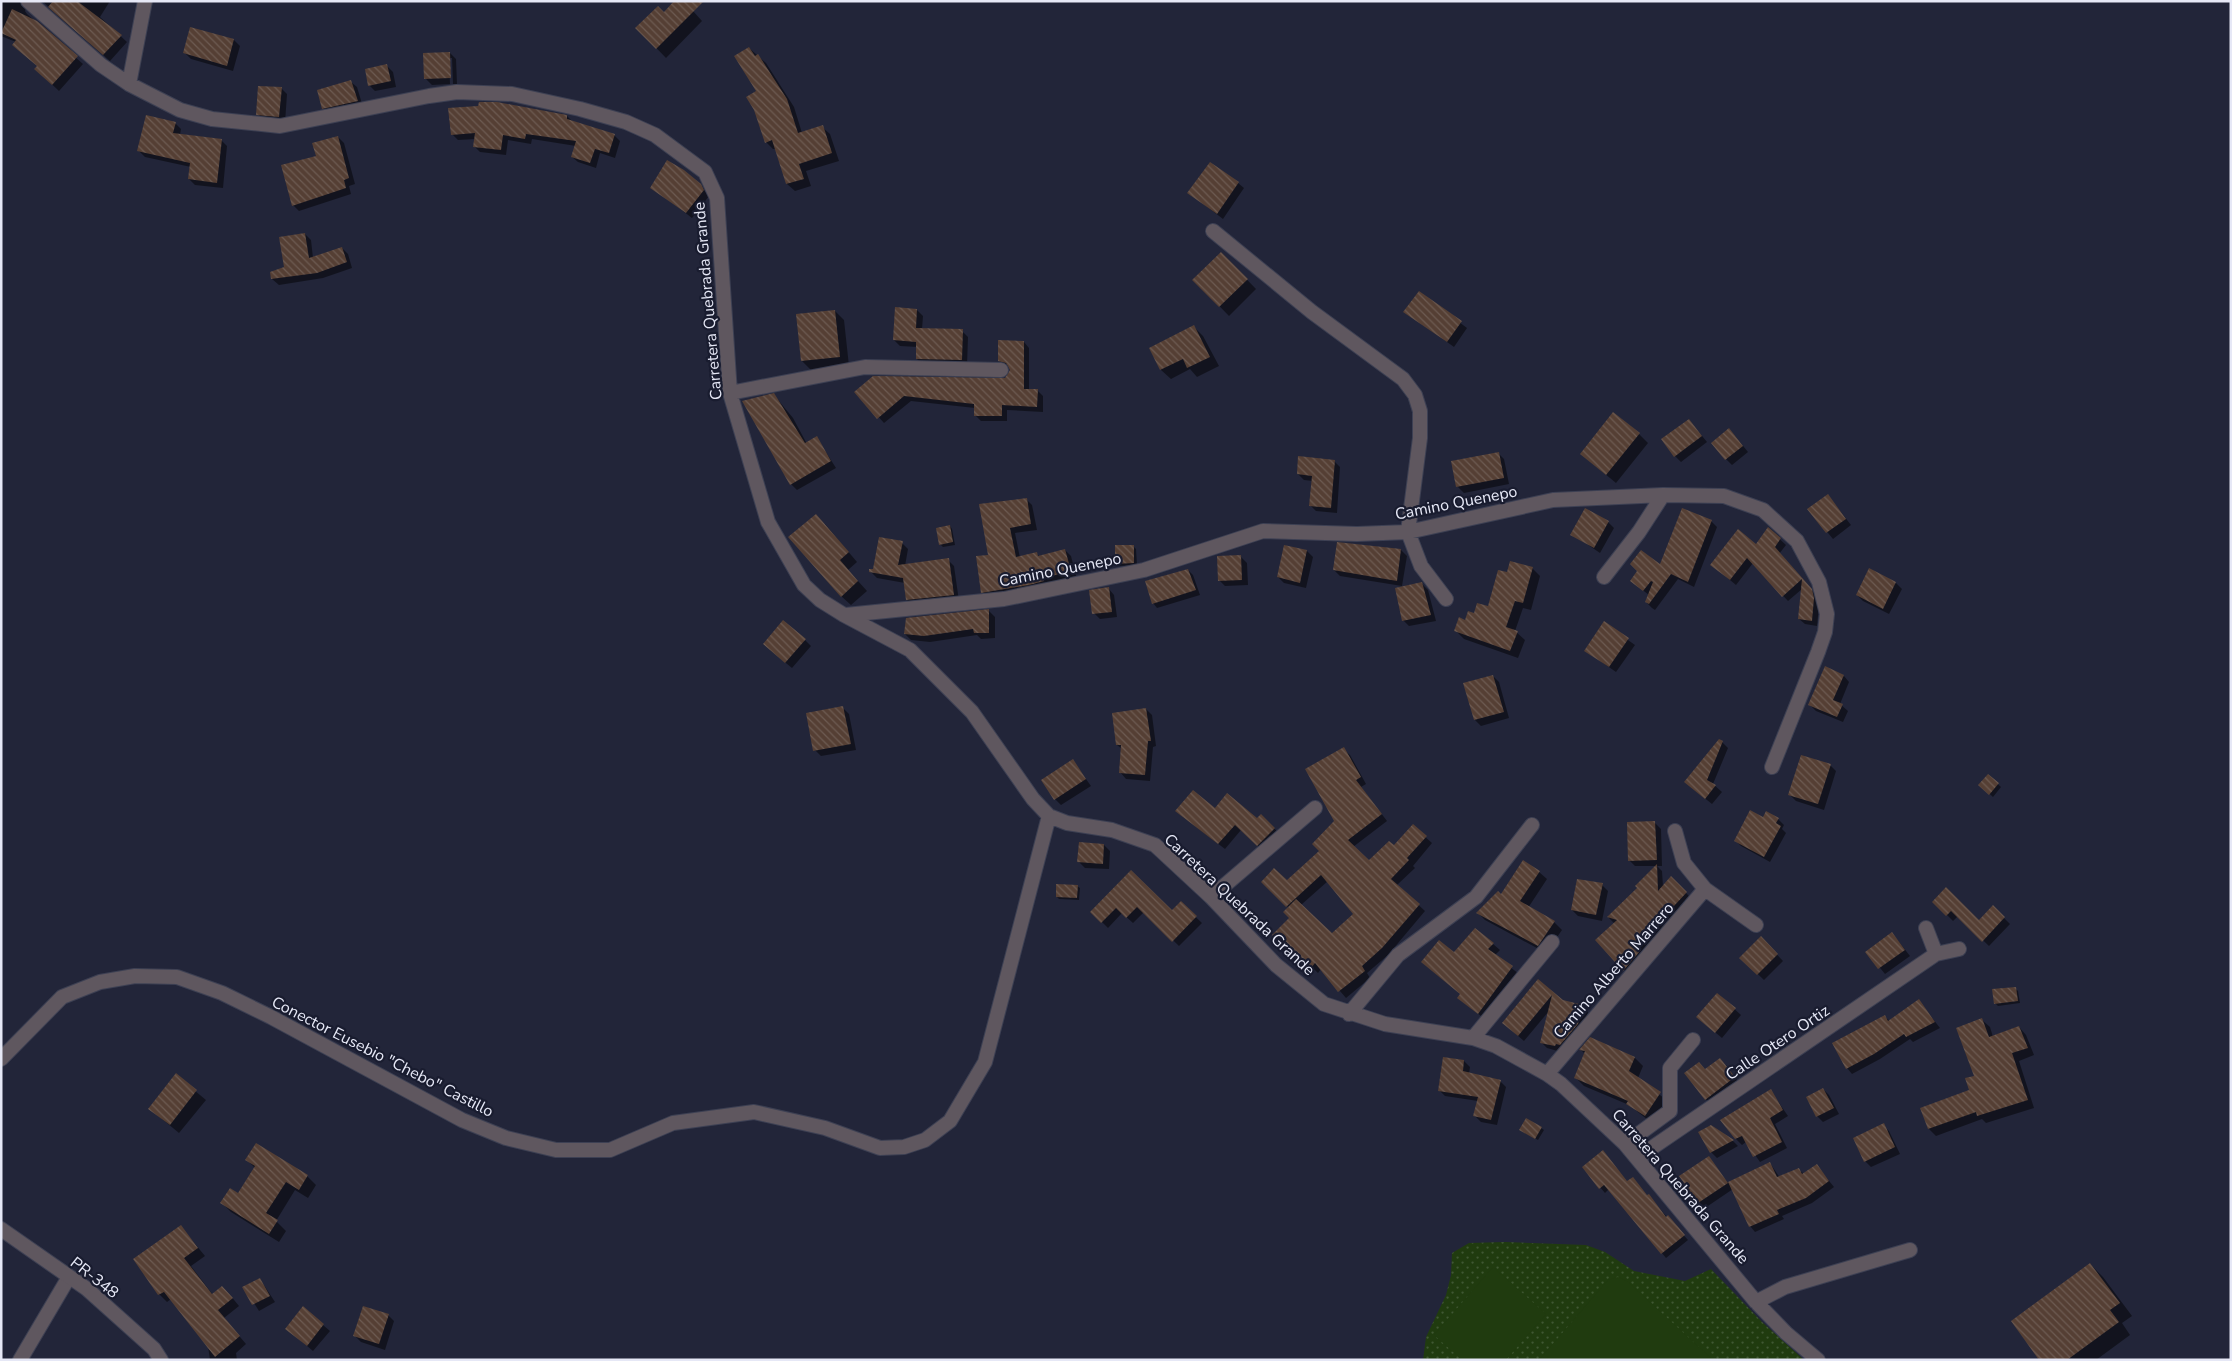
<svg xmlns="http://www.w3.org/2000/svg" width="2232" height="1361" font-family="'Nunito Sans',sans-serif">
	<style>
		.park { fill: url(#park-dots) }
		.garden { fill: #203b0f }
		.shadow { fill: #0007; fill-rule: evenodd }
		.building { fill: url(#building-back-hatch) }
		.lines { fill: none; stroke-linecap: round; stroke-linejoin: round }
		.minor-casing { stroke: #3d4053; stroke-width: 16 }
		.tertiary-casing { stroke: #3d4053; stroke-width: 16 }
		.minor { stroke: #5f575f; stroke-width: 14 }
		.tertiary { stroke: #5f575f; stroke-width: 14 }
		.labels { text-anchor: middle; stroke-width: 4.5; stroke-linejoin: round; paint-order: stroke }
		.street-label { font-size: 16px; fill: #e6e8f6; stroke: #191c2f }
	</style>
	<defs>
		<pattern id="park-dots" width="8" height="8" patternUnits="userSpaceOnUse" patternTransform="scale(1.25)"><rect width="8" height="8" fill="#203b0f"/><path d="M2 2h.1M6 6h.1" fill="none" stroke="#405733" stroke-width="1.8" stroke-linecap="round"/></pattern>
		<pattern id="building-back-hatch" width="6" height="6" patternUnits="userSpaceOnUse" patternTransform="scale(1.25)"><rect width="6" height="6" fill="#553f34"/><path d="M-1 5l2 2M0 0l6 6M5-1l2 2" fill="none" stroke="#6d5b52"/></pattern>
	</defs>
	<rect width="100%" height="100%" fill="#222539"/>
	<!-- park -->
	<path class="park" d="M1505 1242 1586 1245 1605 1252 1634 1271 1685 1281 1711 1269 1762 1322 1804 1360H1423L1426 1337 1446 1295 1451 1275 1452 1253 1469 1243Z"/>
	<!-- garden -->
	<path class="garden" d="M1493 1267 1546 1314 1506 1360H1462L1434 1335Z
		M1618 1277 1627 1281 1713 1360H1539L1608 1280Z"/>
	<!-- shadow -->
	<path class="shadow" d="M1 1H28L25 11 27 14 83 64 59 91 42 75 38 67 16 42 1 36Z
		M42 1H110L100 17 127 42 110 61Z
		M684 1 702 21 666 58 637 28Z
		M234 40 240 46 233 71 191 59 185 53Z
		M749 48 766 63 794 107 802 133 822 127 830 134 839 161 806 171 811 186 795 191 787 184 776 149H773L766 142Z
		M450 53 456 59 457 84H453L452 58H449L450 84 432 85 426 79Z
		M387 66 393 72 396 87 375 91 369 85Z
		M351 82 357 87 363 107 329 114 323 108Z
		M281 88 287 94 285 123 264 120 258 114Z
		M567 116 573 122 614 135 620 141 615 158 600 153 596 168 578 162 572 157 576 146 532 139 531 144 508 140 506 155 480 152 475 147 476 139 458 140 452 134Z
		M175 123 181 129 180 135 221 140 227 146 223 188 195 185 189 179 191 167 145 157 139 151Z
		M338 137 344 143 355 184 349 186 351 194 299 211 293 205 317 157Z
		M1238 183 1244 188 1223 219 1189 193Z
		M700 185 709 196 692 218 652 187Z
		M305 234 311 240 313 258 342 248 348 254 352 268 323 278 279 285 272 279 285 268Z
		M1221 253 1256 289 1229 316 1194 280Z
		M1419 292 1467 328 1454 347 1405 312Z
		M917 310 923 316 922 329 962 331 968 337 967 366 923 365 917 359 918 347 900 346 894 340Z
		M835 311 844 320 849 366 811 370 802 361Z
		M1194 327 1203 336 1219 366 1197 377 1190 369 1171 379 1161 370 1151 348Z
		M1024 342 1029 348V390L1038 391 1043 396V412L1007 410V421H981L975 415V408L911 401 884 423 856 392 1005 379 1011 370 999 361Z
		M774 395 793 418 807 444 817 438 836 468 797 490 791 484 744 402Z
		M1689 420 1707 442 1681 462 1675 456Z
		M1639 434 1648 443 1616 483 1581 454Z
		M1735 436 1748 452 1732 465 1726 459Z
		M1498 453 1504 459 1509 484 1464 493 1458 487Z
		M1334 461 1340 467 1337 513 1316 511 1310 505 1313 481 1304 480 1298 474Z
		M1026 499 1032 505 1037 530 1015 533 1020 558 1037 554 1040 557 1065 550 1071 556 1076 576 988 598 982 592 989 556Z
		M1833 502 1851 525 1833 539 1809 510Z
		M1711 521 1717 527 1694 587 1678 579 1655 610 1652 608 1646 602 1649 595 1631 581 1638 571 1660 566Z
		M1608 522 1614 528 1600 553 1572 534Z
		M825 524 857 562 848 570 867 591 851 605 841 596Z
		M950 526 952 529 955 545 943 547 940 544Z
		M1769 529 1786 545 1779 554 1817 596 1819 605 1817 626 1805 624 1799 619 1802 589 1788 601 1753 563 1736 585 1712 565 1757 545Z
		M902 543 908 549 905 566 948 560 954 566 959 601 913 606 907 600 905 583 877 578 871 572Z
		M1134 547 1136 549 1137 565 1119 566 1117 563Z
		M1401 550 1407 556 1402 586 1340 576 1334 570Z
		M1307 551 1313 557 1306 588 1284 583 1278 577Z
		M1241 557 1247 563 1248 585 1225 586 1219 580Z
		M1532 568 1540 576 1531 610 1523 608 1515 631 1525 640 1518 658 1464 639 1456 631 1475 614 1489 608 1508 574Z
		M1188 570 1193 575 1200 595 1157 608 1153 603Z
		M1896 583 1902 589 1889 614 1863 601 1857 595Z
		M1422 584 1428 590 1436 621 1409 626 1403 620Z
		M1109 589 1114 595 1117 617 1100 619 1094 613Z
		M989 611 995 617V638L981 639 977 635 930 642 911 640 905 634Z
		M1604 623 1635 645 1616 672 1586 651Z
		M805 640 811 646 792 668 770 650Z
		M1493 676 1499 682 1509 718 1481 726 1475 720Z
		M1844 676 1849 682 1840 704 1848 711 1843 722 1816 711 1810 705Z
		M843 708 849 714 856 750 821 756 815 750Z
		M1146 709 1152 715 1156 746 1153 747 1150 781 1126 779 1120 772 1122 749 1117 745Z
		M1722 742 1728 748 1713 784 1722 792 1712 804 1692 788Z
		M1343 749 1350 755 1366 784 1361 787 1387 821 1353 847 1369 862 1394 847 1413 826 1432 843 1413 866 1415 868 1397 885 1425 911 1388 955 1367 973 1370 978 1346 998 1321 969 1318 973 1293 949 1290 951 1274 935 1291 918 1289 908 1263 882H1287L1321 851 1336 821ZM1328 881 1355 914 1332 934 1301 905Z
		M1073 761 1091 786 1061 805 1055 799Z
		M1830 765 1836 771 1824 810 1796 801 1790 795Z
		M1989 776 2001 787 1993 797 1980 785Z
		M1215 810 1257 820 1261 816 1280 834 1263 851 1241 830 1225 849 1183 817Z
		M1763 819H1778L1784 825 1782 829 1786 833 1770 862 1741 846 1735 840Z
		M1655 823 1661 829 1662 866H1635L1629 860Z
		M1104 845 1110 851 1109 869 1085 868 1079 862Z
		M1657 866 1662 871 1663 887 1671 878 1692 899 1630 976 1597 940 1615 924 1608 917 1639 888Z
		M1131 872 1172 911 1181 903 1202 923 1179 946 1144 912 1133 923 1122 913 1108 928 1092 912Z
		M1539 872 1547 879 1528 908 1554 922 1562 930 1546 953 1485 920 1478 913Z
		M1602 885 1608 891 1602 921 1578 916 1572 910Z
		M1077 886 1080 888 1079 900 1059 899 1057 897Z
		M1934 902 1979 921 1993 907 2010 924 1989 946 1958 916 1953 921Z
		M1892 933 1910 956 1885 974 1867 952Z
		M1761 938 1783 961 1764 980 1741 958Z
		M1493 944 1500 950 1495 955 1519 974 1486 1020 1466 1004 1461 995 1454 954Z
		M1538 981 1562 1001 1582 1006 1588 1012 1584 1030 1561 1052 1547 1048 1541 1042 1549 1011 1524 1041 1510 1029Z
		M2015 988 2018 991 2020 1003 1998 1006 1995 1003Z
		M1718 994 1741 1015 1722 1038 1704 1023Z
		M1919 1001 1940 1028 1913 1042 1910 1039 1880 1059 1852 1074 1847 1068 1885 1017 1890 1021Z
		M1982 1020 1990 1027 1993 1037 2019 1027 2026 1035 2034 1055 2019 1061 2034 1108 1986 1123 1982 1119 1936 1136 1929 1129 1921 1109 1970 1091 1975 1077Z
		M1590 1039 1635 1058 1643 1066 1638 1078 1669 1102 1653 1124 1629 1105 1584 1086 1575 1077 1585 1054 1581 1050Z
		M1464 1061 1470 1067 1469 1074 1500 1081 1506 1087 1497 1125 1481 1122 1475 1116 1478 1101 1445 1096 1439 1090Z
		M1726 1065 1740 1084 1711 1105 1706 1099 1705 1070Z
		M176 1075 206 1100 179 1133 150 1109Z
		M1823 1089 1829 1095 1839 1114 1823 1122 1817 1116Z
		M1770 1090 1788 1116 1775 1124 1787 1148 1760 1162 1746 1142 1742 1145 1736 1139Z
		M1883 1125 1889 1131 1900 1154 1871 1167 1865 1161Z
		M1711 1126 1733 1141 1738 1146 1717 1158 1711 1152Z
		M1541 1128 1544 1130 1538 1140 1523 1132Z
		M1709 1158 1728 1183 1770 1163 1780 1178 1798 1169 1804 1174 1817 1166 1834 1187 1812 1203 1782 1216 1784 1219 1755 1232 1750 1226 1733 1189 1705 1208 1699 1202Z
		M247 1160 307 1176 316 1185 308 1198 295 1190 276 1221 286 1231 279 1242 231 1212 222 1203 238 1194 255 1168Z
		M1583 1167 1628 1182 1648 1196 1688 1240 1666 1258 1609 1189 1605 1193Z
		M181 1227 205 1256 191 1266 213 1295H230L239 1306 224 1318 246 1344 236 1353 237 1360H210L208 1346 171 1299 167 1302 159 1294Z
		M2090 1264 2103 1277 2132 1316 2122 1323 2130 1335 2096 1360H2041Z
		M260 1279 275 1302 259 1311 244 1287Z
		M303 1308 330 1331 313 1351 293 1334Z
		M388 1315 394 1321 385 1350 361 1342 355 1336Z"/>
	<!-- building -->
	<path class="building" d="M53 1H77L122 35 103 55 48 7Z
		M674 1H704L656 49 635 28 658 6 664 12Z
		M12 9 37 21 78 56 52 85 34 69 37 66 12 45 16 40 1 33Z
		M190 27 234 39 227 66 183 53Z
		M749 47 755 56 758 54 787 99 798 133 823 125 832 153 799 164 804 179 786 184 772 140 765 143 754 110 746 97 756 91 734 56Z
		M450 52 451 78 424 79 423 53Z
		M387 64 391 81 368 86 365 69Z
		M351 80 358 101 322 109 317 90Z
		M258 86 282 87 279 117 256 115Z
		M479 102H497L567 115V119L615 134 609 153 595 149 590 163 571 157 576 141 526 134 525 139 503 135 501 150 473 147 475 133 451 135 448 108 478 106Z
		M146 115 176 122 173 133 222 139 217 183 188 179 190 163 137 151Z
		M338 136 349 178 344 180 346 188 292 206 281 165 316 156 312 143Z
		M667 160 684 170 701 184 704 190 686 213 650 188Z
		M1210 162 1239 182 1217 214 1187 193Z
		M305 233 309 258 342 247 347 262 317 273 271 279 270 272 284 267 279 237Z
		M1221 252 1248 279 1219 307 1192 280Z
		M1419 291 1462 321 1447 342 1403 312Z
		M895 307 917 309 916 328 963 329 962 360 916 359V342L893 340Z
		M835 310 840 357 801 361 796 314Z
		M1194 325 1210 357 1187 368 1183 359 1160 370 1149 348Z
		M998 340 1024 341V389H1038L1037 407 1002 405V416H974V404L904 396 877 419 854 392 873 376 1005 378 1010 370 1006 363 998 361Z
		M774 393 805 443 817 436 831 461 790 485 742 401Z
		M1613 412 1640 433 1606 475 1580 454Z
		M1689 419 1702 436 1674 457 1661 439Z
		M1729 428 1743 446 1725 460 1711 443Z
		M1499 452 1504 478 1456 487 1451 461Z
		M1298 456 1335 460 1331 508 1309 506 1312 476 1297 474Z
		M1828 494 1846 519 1826 533 1807 509Z
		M1027 498 1031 524 1010 528 1016 557 1037 552 1038 556 1065 549 1071 571 1044 578V581L1029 585 981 593 976 556 988 555 979 504Z
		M1585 508 1609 521 1594 548 1570 535Z
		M1682 508 1712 520 1688 582 1671 574 1649 604 1645 602 1653 582 1651 581 1643 591 1630 581 1637 571 1630 564 1641 550 1660 564Z
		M816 514 849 552 840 560 858 581 841 597 788 537Z
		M950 525 953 542 939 545 936 528Z
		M1768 527 1781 538 1775 547 1812 589 1814 598 1812 621 1798 619 1802 579 1782 597 1747 558 1730 580 1710 565 1738 529 1756 544Z
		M879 537 903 541 898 565 949 558 954 595 906 600 903 578 869 572V569H873Z
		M1337 542 1401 549 1397 581 1333 570Z
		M1115 545H1134V563L1115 564Z
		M1284 545 1307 550 1300 583 1277 577Z
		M1241 555 1242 580 1218 581 1217 556Z
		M1510 561 1533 567 1523 603 1515 601 1506 627 1518 631 1510 651 1454 631 1459 617 1465 620 1468 611 1474 613 1477 603 1488 606 1498 570 1507 572Z
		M1869 568 1896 582 1883 609 1856 595Z
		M1188 569 1196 590 1152 604 1145 581Z
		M1422 582 1431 615 1402 621 1395 588Z
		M1109 587 1112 612 1092 614 1089 590Z
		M989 609V633H974L973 629 924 636 904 634 906 618Z
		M783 620 806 639 785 663 763 644Z
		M1604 621 1629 638 1609 667 1584 651Z
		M1825 666 1844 675 1833 700 1843 704 1837 717 1808 705Z
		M1493 675 1504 712 1474 720 1463 683Z
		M843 706 851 744 813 751 806 713Z
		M1146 708 1151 741H1148L1145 775 1119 773 1121 745H1116L1112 713Z
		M1719 739 1723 741 1707 780 1716 785 1705 799 1684 782Z
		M1344 747 1361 777 1356 780 1382 814 1348 840 1369 860 1389 841 1394 845 1413 824 1427 836 1407 858 1409 860 1391 879 1420 904 1382 948 1362 966 1365 971 1338 992 1315 963 1311 968 1286 944 1283 946 1272 935 1289 918 1283 912 1296 899 1332 933 1353 914 1321 875 1286 907 1261 882 1274 868 1287 880 1319 851 1312 844 1334 821 1305 769Z
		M1801 755 1831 764 1818 804 1788 795Z
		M1073 759 1086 779 1054 800 1041 780Z
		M1988 774 1999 783 1989 795 1978 785Z
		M1193 790 1215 808 1227 793 1257 818 1261 814 1275 828 1257 846 1235 825 1218 844 1175 811Z
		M1750 810 1763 817 1766 811 1779 818 1776 823 1781 826 1764 857 1734 841Z
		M1655 821 1657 860 1628 861 1627 822Z
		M1079 842 1104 844 1103 864 1077 862Z
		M1523 860 1540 871 1520 901 1555 921 1538 946 1476 913 1498 891 1501 894Z
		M1657 864 1658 891 1671 876 1687 892 1660 921 1662 923 1638 947 1641 950 1623 971 1595 940 1617 920 1607 917 1637 888 1635 886Z
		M1131 870 1172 910 1181 901 1197 916 1172 942 1137 907 1126 918 1116 908 1101 923 1090 912Z
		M1577 879 1603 883 1596 915 1571 910Z
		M1056 884 1078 885 1077 898 1056 897Z
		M1946 887 1979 920 1993 905 2005 917 1982 942 1951 911 1946 916 1932 902Z
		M1475 928 1494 943 1488 949 1513 966 1478 1014 1457 998 1460 994 1421 962 1439 940 1454 952Z
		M1892 932 1905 950 1878 969 1865 952Z
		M1761 936 1778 954 1757 975 1739 958Z
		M1538 979 1563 1000 1583 1005 1578 1024 1560 1045 1556 1044 1555 1046 1540 1043 1552 995 1518 1036 1502 1023Z
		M2016 987 2018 1001 1994 1004 1992 989Z
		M1717 993 1736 1008 1715 1033 1696 1017Z
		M1919 999 1935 1022 1906 1037 1904 1034 1874 1054 1846 1069 1832 1043 1885 1015 1888 1021Z
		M1982 1018 1989 1037 2019 1026 2028 1048 2012 1053 2028 1100 1977 1116 1976 1112 1928 1129 1920 1108 1969 1090 1965 1078 1974 1076 1956 1028Z
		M1590 1037 1635 1057 1629 1071 1661 1092 1645 1116 1626 1104 1628 1101 1574 1078 1585 1051 1579 1050Z
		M1443 1057 1464 1060 1463 1071 1501 1080 1491 1120 1473 1116 1478 1097 1438 1091Z
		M1720 1058 1735 1077 1705 1100 1684 1073 1699 1062 1705 1069Z
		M176 1073 197 1090 170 1125 148 1109Z
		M1823 1088 1834 1108 1816 1117 1806 1097Z
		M1771 1089 1783 1110 1770 1118 1782 1142 1753 1157 1742 1136 1735 1139 1720 1120Z
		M1526 1118 1542 1127 1535 1139 1519 1130Z
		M1884 1123 1895 1147 1864 1162 1853 1138Z
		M1711 1125 1734 1140 1710 1153 1698 1132Z
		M256 1143 308 1175 299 1190 286 1182 266 1213 278 1220 269 1234 220 1203 230 1188 238 1193 255 1166 245 1160Z
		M1603 1150 1627 1181 1633 1177 1647 1195 1649 1194 1666 1217 1668 1215 1685 1235 1661 1254 1604 1185 1599 1189 1582 1167Z
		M1709 1156 1728 1183 1698 1203 1679 1176Z
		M1770 1162 1777 1177 1799 1168 1802 1174 1817 1164 1829 1181 1806 1198 1777 1210 1779 1214 1749 1227 1728 1182Z
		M181 1225 198 1248 184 1258 212 1294 222 1286 233 1298 218 1310 240 1336 215 1357 164 1292 158 1295 133 1259Z
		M2090 1263 2120 1303 2110 1310 2119 1322 2067 1360H2039L2011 1321Z
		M260 1278 270 1296 252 1305 242 1287Z
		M303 1306 324 1324 307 1346 285 1329Z
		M363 1306 389 1314 379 1344 353 1336Z"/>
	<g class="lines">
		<!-- minor casing -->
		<g class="minor-casing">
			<path id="minor" d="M28 1 101 65 129 84 180 110 212 119 280 126 429 96 457 92 512 94 580 109 626 122 655 135 705 172 717 198 730 393 768 522 804 585 820 600 844 615 910 650 972 712 1033 799 1049 816 1067 823 1112 830 1155 845 1211 897 1276 965 1324 1004 1385 1024 1473 1038 1496 1046 1547 1074 1561 1084 1625 1144 1756 1302 1786 1333 1818 1360
				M129 84 145 1
				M1213 231 1312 312 1403 379 1415 395 1420 411V438L1408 532 1421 566 1446 599
				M730 393 865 367 1001 370
				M1604 577 1639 532 1663 495
				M846 615 1004 599 1144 570 1263 531 1357 534 1408 532 1553 500 1663 495 1724 496 1763 510 1797 541 1819 582 1827 614 1825 632 1818 652 1772 767
				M1675 831 1684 863 1705 889 1756 925
				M1211 897 1315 808
				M1926 928 1936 954 1959 949
				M1349 1014 1398 955 1476 897 1532 825
				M1473 1038 1552 942
				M1 1059 62 997 100 982 135 976 177 977 222 993 271 1017 462 1120 506 1138 556 1150H610L673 1123 754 1112 825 1128 880 1148 904 1147 925 1140 950 1121 985 1062 1049 816
				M1547 1074 1705 889
				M1625 1144 1670 1111V1068L1693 1040
				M1637 1158 1936 954
				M1756 1302 1785 1287 1910 1250
				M20 1360 69 1277"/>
		</g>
		<!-- tertiary casing -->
		<g class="tertiary-casing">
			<path id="tertiary" d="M1 1229 87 1289 154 1349 161 1360"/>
		</g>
		<!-- minor -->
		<use href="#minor" class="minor"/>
		<!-- tertiary -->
		<use href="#tertiary" class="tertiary"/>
	</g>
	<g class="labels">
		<!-- street labels -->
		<g class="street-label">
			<text transform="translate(707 301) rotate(-95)" y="6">Carretera Quebrada Grande</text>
			<text transform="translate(1456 502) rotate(-11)" y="6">Camino Quenepo</text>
			<text transform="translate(1060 569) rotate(-11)" y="6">Camino Quenepo</text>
			<text transform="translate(1240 904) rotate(43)" y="6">Carretera Quebrada Grande</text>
			<text transform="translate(1613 970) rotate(-49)" y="6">Camino Alberto Marrero</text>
			<text transform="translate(1777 1042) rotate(-34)" y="6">Calle Otero Ortiz</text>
			<text transform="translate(383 1056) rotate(27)" y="6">Conector Eusebio "Chebo" Castillo</text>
			<text transform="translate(1681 1186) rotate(49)" y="6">Carretera Quebrada Grande</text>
			<text transform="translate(95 1277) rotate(38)" y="6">PR-348</text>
		</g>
	</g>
	<!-- border -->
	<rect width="2232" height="1361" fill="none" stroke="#e6e8f6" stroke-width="5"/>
</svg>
